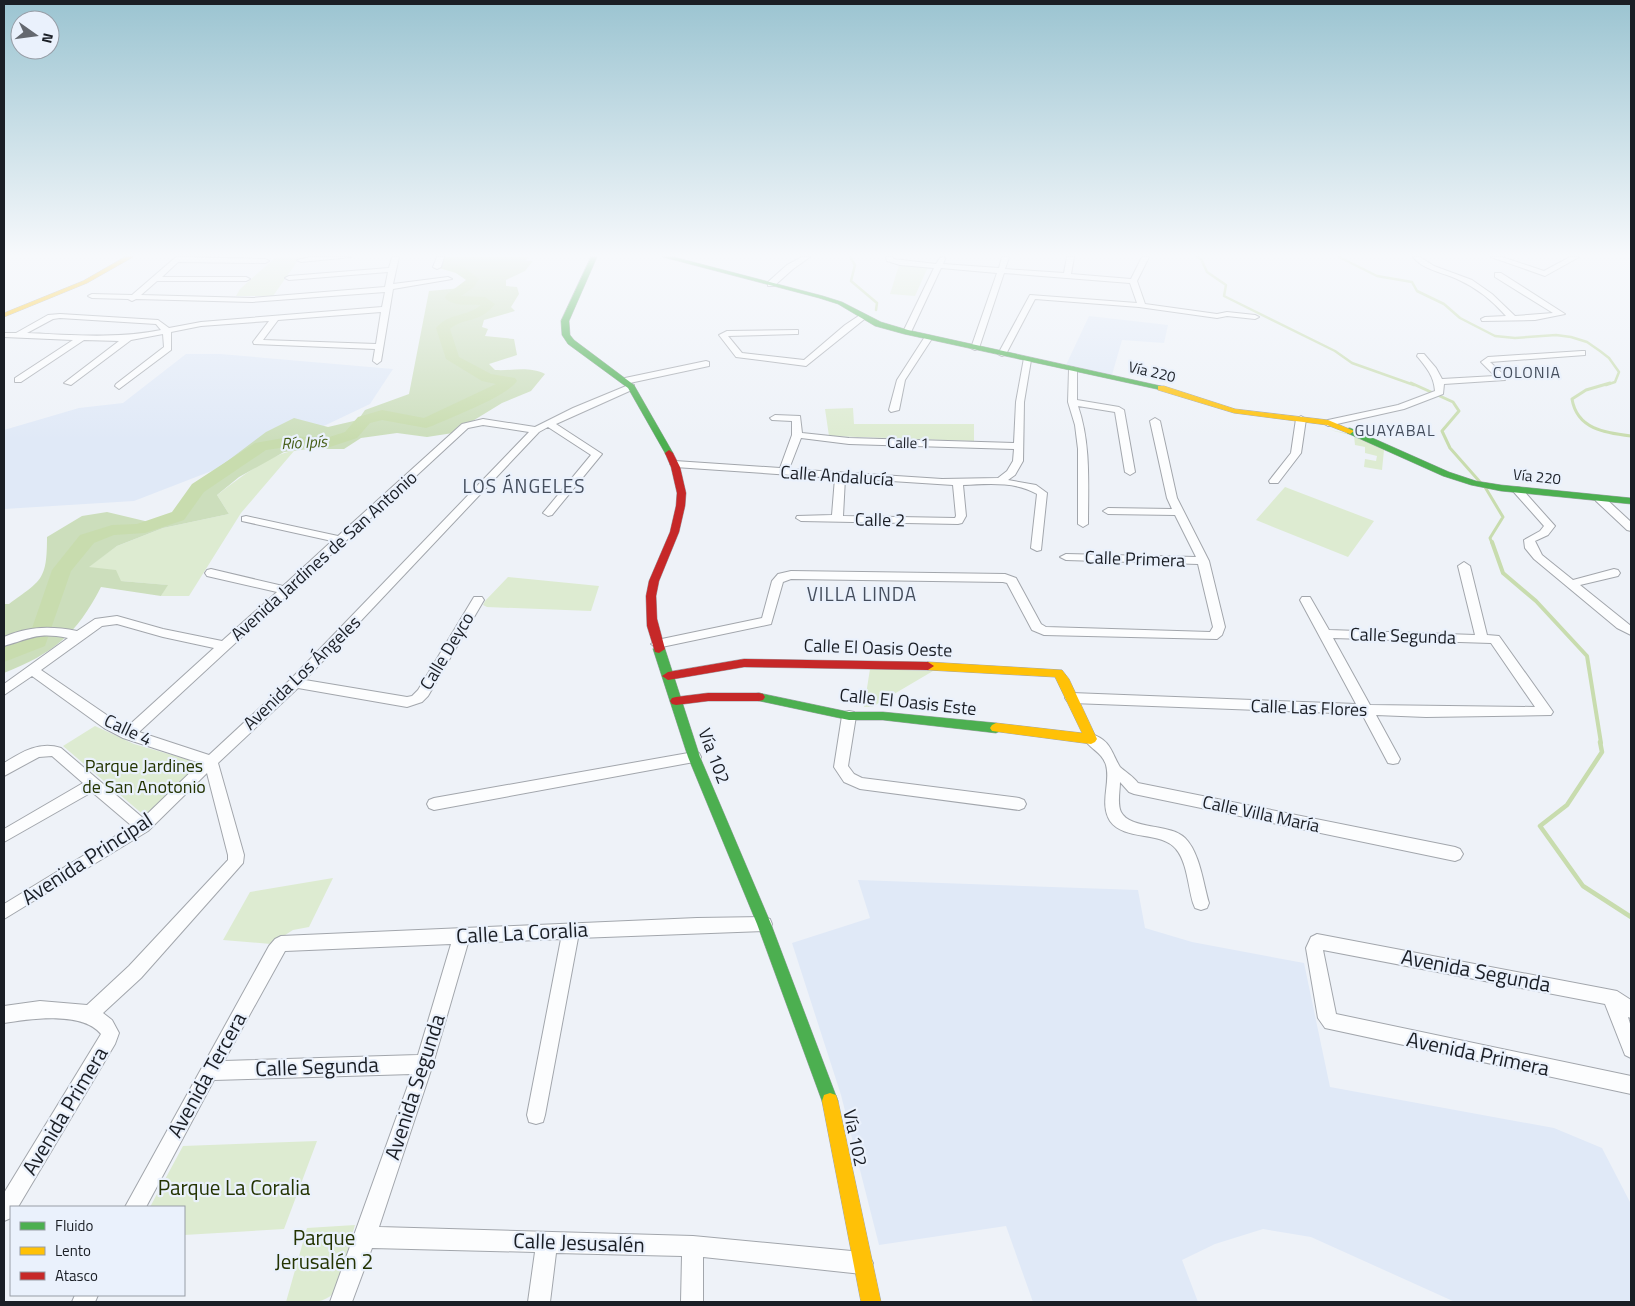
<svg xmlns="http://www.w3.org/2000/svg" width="1635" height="1306" font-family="'Titillium Web',sans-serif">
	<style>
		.built { fill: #e0e9f7 }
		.green { fill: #ddebd1 }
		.forest { fill: #ccdebc }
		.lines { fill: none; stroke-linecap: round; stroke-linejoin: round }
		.stream-far3 { stroke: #c8dcae; stroke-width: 2.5 }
		.stream-far2 { stroke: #c8dcae; stroke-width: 3 }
		.stream-far1 { stroke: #c8dcae; stroke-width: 4 }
		.stream { stroke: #c8dcae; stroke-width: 4.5 }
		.river { fill: #c8dcae; fill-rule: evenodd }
		.street-casing { stroke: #a2a6ac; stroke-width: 2 }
		.fast-casing { stroke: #a2a6ac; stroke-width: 1 }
		.slow-casing { stroke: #a2a6ac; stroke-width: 1 }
		.jam-casing { stroke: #a2a6ac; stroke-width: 1 }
		.street { fill: #fcfdfe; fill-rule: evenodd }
		.fast { fill: #4caf50; fill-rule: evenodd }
		.slow { fill: #ffc107; fill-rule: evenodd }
		.jam { fill: #c62828; fill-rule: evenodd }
		.labels { text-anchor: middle; stroke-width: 4.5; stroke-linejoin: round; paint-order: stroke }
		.far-street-label { font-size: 15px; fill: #1a1e25; stroke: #eaf1fc }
		.far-neighbourhood-label { font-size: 16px; letter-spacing: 1px; fill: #454e5d; stroke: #eaf1fc }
		.far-quarter-label { font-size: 16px; letter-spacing: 1px; fill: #454e5d; stroke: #eaf1fc }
		.far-water-label { font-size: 16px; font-style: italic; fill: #455d16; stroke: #eaf1fc }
		.street-label { font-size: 18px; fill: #1a1e25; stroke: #eaf1fc }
		.park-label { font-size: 18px; fill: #243402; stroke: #eaf1fc }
		.neighbourhood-label { font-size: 19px; letter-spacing: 1px; fill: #454e5d; stroke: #eaf1fc }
		.near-street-label { font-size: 21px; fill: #1a1e25; stroke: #eaf1fc }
		.near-park-label { font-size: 21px; fill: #243402; stroke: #eaf1fc }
	</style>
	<rect width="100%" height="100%" fill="#eef2f8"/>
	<!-- built -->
	<path class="built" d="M1089 316 1168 325 1164 343 1122 340 1112 375 1066 365Z
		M186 354H220L393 369 370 404 307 434 134 501 4 509V430L79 408 123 403Z
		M858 880 1138 890 1145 928 1192 942 1304 963 1330 1087 1554 1128 1602 1148 1631 1204V1302H1455L1311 1237 1263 1229 1215 1244 1182 1260 1198 1302H1033L1006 1226 879 1245 841 1095 792 943 870 918Z"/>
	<!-- green -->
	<path class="green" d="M276 257H310L299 259 273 296H236L240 289Z
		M899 265 928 267 915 296 890 294Z
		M853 408 854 424H974V441L829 436 825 409Z
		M1330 430 1356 435 1384 450 1382 470 1364 467 1365 459 1376 461 1377 456 1365 453V447L1355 445 1354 436Z
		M294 451 241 513 189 596H161L167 585 121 581 88 567 117 546 163 528 229 514 217 495C237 480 269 454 294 451Z
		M1285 487 1374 521 1348 557 1256 520Z
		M508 577 599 586 591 611 487 607 483 605 485 601Z
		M870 669 933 671 872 707H864Z
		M95 726 134 744 200 763 146 817 63 746Z
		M333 878 309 927 293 930 271 944 223 940 250 892Z
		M317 1141 284 1229 184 1235V1207H150L183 1146Z
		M355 1225 336 1290C325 1306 305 1302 286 1302L307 1228Z"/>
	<!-- forest -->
	<path class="forest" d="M453 257H528L526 261H533L525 271 506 280V286L517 287 519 294 511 307 515 311 484 320 482 327 488 329 485 336 514 339 517 355 489 364 495 370C514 371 528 366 545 374L531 391 502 403 453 433 427 437 397 433 361 438 344 449H309L284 452 239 477 217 495 229 514 163 528 117 546 89 567 116 570 121 581 168 585 161 596 101 587C76 635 54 653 4 673V604H9C42 580 47 580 47 537L82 516 107 512 149 522 172 516 197 484 266 432 294 418 328 427 358 420 365 410 409 394 429 291 461 288 468 280C460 275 450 271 446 261Z"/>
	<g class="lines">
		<!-- stream-far3 -->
		<path class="stream-far3" d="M850 257 855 265 851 281 877 303 876 310
			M1197 257 1201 259 1207 272 1226 285 1224 296 1335 351 1352 363 1414 385
			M1339 257 1377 276 1412 282 1417 291 1444 304 1460 318 1495 336 1515 338 1556 335 1571 337 1587 342 1600 351 1609 358 1619 372 1615 382 1606 385"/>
		<!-- stream-far2 -->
		<path class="stream-far2" d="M1411 383 1453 402 1459 411 1442 431 1450 448 1480 482
			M1610 383 1586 390 1572 399C1577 429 1605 433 1631 436
			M1485 487 1503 517 1490 538 1492 543"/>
		<!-- stream-far1 -->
		<path class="stream-far1" d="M1492 542 1503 573 1536 601 1587 656 1601 743"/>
		<!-- stream -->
		<path class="stream" d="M1600 742 1602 752 1567 805 1540 826 1583 886 1631 917"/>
		<!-- river -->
		<path class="river" d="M441 257H456L449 263 464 267 479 279 474 287 461 296 485 297 495 304C480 324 466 316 450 329L459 357 491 374 515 378 517 381C506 397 451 417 432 426L426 428 382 420 370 423 357 438 330 447 295 446 266 450 204 492 184 520 145 533 114 535 94 543 71 571 45 646 4 662V647L29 637 52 570 80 535 112 525 137 524 172 512 192 484 255 443 295 436 323 439 345 432 358 417 382 410 424 418 496 384 482 381 446 359 436 328C448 313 467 317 481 305 469 304 453 307 445 298L446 295 466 280 456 273 439 268 437 261Z"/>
		<!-- street casing -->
		<g class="street-casing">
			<path id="street" d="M176 257 265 259 269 261 265 263 178 262 162 277H246L250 279 246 281H157L141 295 252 298 385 287 388 272 289 280 285 278 289 276 389 268 392 257H399L393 284 448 277 452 279 393 289 381 361 377 364 373 361 375 349 254 344 253 342 269 321 201 326 171 332V350L119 389 115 386 116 384 164 347 163 334 131 340 71 385 64 383 119 341 84 340 21 382H15V378L73 340 4 337V333H16L48 315 60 314 158 320 169 328 201 322 382 307 385 292 252 302 136 299 132 301 128 299 92 298 88 296 92 294 132 295ZM381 312 376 344 263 340 278 320ZM60 318 156 324 161 330C116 339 72 335 27 333L53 319Z
				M311 257H351L301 262 297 260Z
				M437 257H444L441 267 437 269 433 267Z
				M802 257H810L793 269 774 286H768V282L787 265Z
				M886 257H893V259L936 264 940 258 944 257 945 259 943 264 999 268 1002 257H1009L1005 269 1064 273 1067 257H1074L1071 274 1131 279 1142 257H1149L1137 281 1145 304 1217 314 1227 312 1255 315 1259 317 1255 319 1227 316 1217 318 1139 307 1035 299 1006 354 1002 356 998 354 1030 295 1137 303 1130 283 1004 273 979 348 975 350 971 348 997 273 941 268 911 332 907 334 903 332 934 268 900 265 887 261Z
				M1413 257H1420L1434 266 1472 280 1492 294 1515 316 1553 313 1495 277V273H1501L1565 314 1535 320 1482 321 1481 319 1485 317 1506 316C1493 301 1477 288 1459 280 1443 272 1425 271 1413 257Z
				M1491 257H1502L1544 271 1570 257H1579L1545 276Z
				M860 315 867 317 806 366 736 357 719 335 727 331 798 330V334H795L728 336 742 353 804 360 845 325Z
				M926 335 933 337 905 380 899 410 891 412 889 410 897 380Z
				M1582 351H1585V355L1490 362 1505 376V380L1444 384 1443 394 1404 409 1328 426 1323 423 1328 420 1398 405 1435 391C1434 376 1426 367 1417 356L1418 354H1424L1436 368 1442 379 1495 376 1481 362 1488 357Z
				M1024 358 1031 360 1024 402 1023 461 1015 475 1008 480 1036 485 1047 493 1041 550 1037 551 1031 548 1037 494C1015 481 987 484 963 485L966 516 962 523 958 524 801 521 796 518 797 516 832 515 835 478 675 467 670 464 675 461 780 468 792 435V421L772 420 770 418 775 415 800 416 802 433 849 438 1014 443 1016 402ZM801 438 849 444 1014 449 1013 461 1007 471 998 478 942 479 789 469ZM845 478 953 485 956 516 955 518 843 516Z
				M706 361 709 362V366L625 384 621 381 625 378Z
				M1073 367 1077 370V400L1119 407 1124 410 1135 472 1130 475 1125 472 1115 412 1078 406C1091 444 1088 484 1088 524L1083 527 1078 524V449L1075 425 1068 402 1069 370Z
				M631 384 634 385V389L556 424 602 454 552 515 548 516 543 513 591 455 548 427 539 432 305 680 407 697 412 696 418 690 474 597H482L484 600 428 696 422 702 407 707 298 688 218 763 244 855 243 863 141 978 103 1013 112 1020 119 1033 115 1044 18 1207H11V1218L4 1221V1193L101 1034C82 1011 31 1019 4 1023V1006L40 1001 87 1005 129 966 228 860V855L207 773 148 831 4 919V904L132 826 92 792 4 842V829L83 783 52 756 39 757 4 776V763C22 752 39 741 61 748L143 818 200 763 123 738 104 728 32 676 4 695V684L68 638C37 632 32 638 4 646V637C29 626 51 626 77 631L95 619 117 616 163 629 222 641 277 592 207 576 205 573 207 570 211 569 283 586 332 541 242 521V517L246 516 338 536 462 424 483 419 535 427 573 408ZM483 425 529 432 290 680 209 755 139 732 468 428ZM117 624 163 637 214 648 127 727 114 720 41 670 102 626Z
				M1301 416 1306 419 1301 453 1278 483H1270L1269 481 1291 453 1296 419Z
				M1155 418 1160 421 1177 498 1209 561 1225 627 1222 635 1217 639 1044 635 1032 630 1007 583 1003 582 791 579 783 582 771 624 657 648 651 644 657 640 762 618 772 581 778 574 791 571 1005 574 1016 578 1041 624 1046 627 1210 632 1213 627 1198 564 1066 560 1060 557 1066 554 1196 557 1175 515 1108 514 1103 511 1108 508 1172 509 1167 498 1150 421Z
				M1517 487 1521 488 1555 526 1548 535 1535 541 1542 555 1573 580 1614 569 1618 570 1620 573 1618 576 1580 585 1631 626V635L1617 628 1534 559 1525 548 1524 540 1540 531 1544 526 1512 490Z
				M1600 496 1604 497 1631 522V531L1627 530 1596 501 1595 499Z
				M1464 562 1470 566 1487 635 1499 636 1551 709 1553 712 1551 715 1426 717 1376 715 1400 759 1398 763 1393 764 1388 763 1362 714 1072 703 1067 701 1065 698 1067 695 1072 693 1356 704 1300 600 1302 597H1310L1329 630 1475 635 1458 566ZM1333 638 1491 643 1535 707 1370 705Z
				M849 711 854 712 856 716 848 766 854 774 862 778 1019 798 1024 800 1026 804 1024 808 1019 810 860 789 844 782 834 767 842 716 844 712Z
				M1091 734C1111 740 1111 752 1120 767 1123 770 1134 777 1138 783L1455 847 1460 849 1463 854 1460 859 1455 861 1134 794 1129 792 1120 782C1120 790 1117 804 1121 812 1130 830 1170 823 1185 838 1200 853 1203 883 1209 903L1207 908 1201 910 1195 908 1193 903C1188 886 1187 862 1176 849 1162 831 1124 841 1110 821 1099 803 1111 783 1106 765 1102 752 1090 749 1084 739L1086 735Z
				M694 752 699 753 701 757 699 761 694 762 434 810 429 808 427 804 429 800 434 798Z
				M764 917 770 919 772 924 770 929 764 931 578 938 545 1115 543 1122 536 1124 529 1122 527 1115 561 939 468 943 433 1064 379 1227 693 1236 862 1252 869 1256 873 1263 869 1270 862 1274 703 1257V1302H681L682 1256 556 1253 550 1302H528L535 1252 372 1248 352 1302H330L412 1074 214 1080 146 1207H125L269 946 275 939 281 936 697 918ZM451 944 418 1055 224 1061 285 951Z
				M1317 934 1617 991 1631 1000V1018L1628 1017 1631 1027V1058L1625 1055 1605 1004 1323 950 1336 1014 1631 1076V1094L1325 1028 1318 1018 1306 948 1311 937Z
				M75 1295H98L95 1302H72Z"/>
		</g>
		<!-- fast casing -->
		<g class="fast-casing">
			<path id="fast" d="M591 257H597L569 321 570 335 574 340 634 385 673 453 672 455H666L665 453 628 388 568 344 562 335 561 321Z
				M663 257H674L823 296 842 302 881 322 908 330 1161 386 1165 388 1161 390 904 334 875 326 838 304 819 298Z
				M1350 428 1449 472 1476 481 1501 485 1631 498V504L1501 491 1471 485 1443 476 1347 433V429Z
				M659 645 665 649 700 757 771 924 838 1101 836 1107 830 1109 824 1107 822 1101 757 924 688 757 653 649Z
				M759 693 849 712H883L996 723 1000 725 1002 728 1000 731 996 733 883 720H849L755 700 753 697 755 694Z"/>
		</g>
		<!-- slow casing -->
		<g class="slow-casing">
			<path id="slow" d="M125 257H133L87 283 4 317V313L83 281Z
				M1158 386H1164L1235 409 1328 420 1354 431 1350 434 1327 425 1234 413 1158 390Z
				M928 662 1062 670 1069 679 1097 739 1095 742 1091 744 992 731 990 728 992 725 996 723 1082 733 1055 677 928 670 922 666Z
				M830 1093 836 1095 838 1101 881 1302H861L822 1101 824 1095Z"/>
		</g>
		<!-- jam casing -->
		<g class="jam-casing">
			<path id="jam" d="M669 450 673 453 680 467 686 493 685 506 679 532 659 581 656 596 657 619 665 649 659 653 655 652 647 626 646 596 649 581 670 532 676 506 677 493 671 467 665 453Z
				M744 659 928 662 934 666 928 670 744 667 668 680 662 676 668 672Z
				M708 693H759L763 694 765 697 763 700 759 701H708L676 705 672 704 670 701 672 698 676 697Z"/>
		</g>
		<!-- street -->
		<use href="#street" class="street"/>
		<!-- fast -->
		<use href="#fast" class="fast"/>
		<!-- slow -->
		<use href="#slow" class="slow"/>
		<!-- jam -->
		<use href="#jam" class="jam"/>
	</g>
	<!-- sky -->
	<linearGradient id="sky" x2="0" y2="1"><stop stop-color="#9bc4d1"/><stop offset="0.58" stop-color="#f7f9fc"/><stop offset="1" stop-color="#f7f9fc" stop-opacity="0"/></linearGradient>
	<rect width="1635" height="440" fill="url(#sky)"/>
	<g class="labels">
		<!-- far-street labels -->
		<g class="far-street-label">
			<text transform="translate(1152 372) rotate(13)" y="5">Vía 220</text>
			<text transform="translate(908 443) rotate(1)" y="5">Calle 1</text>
			<text transform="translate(1537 477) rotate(6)" y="5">Vía 220</text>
		</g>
		<!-- far-neighbourhood labels -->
		<g class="far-neighbourhood-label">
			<text x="1527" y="378">COLONIA</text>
		</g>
		<!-- far-quarter labels -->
		<g class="far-quarter-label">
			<text x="1395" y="436">GUAYABAL</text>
		</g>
		<!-- far-water labels -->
		<g class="far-water-label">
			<text transform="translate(304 442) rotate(-3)" y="6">Río Ipís</text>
		</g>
		<!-- street labels -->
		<g class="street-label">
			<text transform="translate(837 476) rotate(4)" y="6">Calle Andalucía</text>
			<text transform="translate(880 520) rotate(1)" y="6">Calle 2</text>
			<text transform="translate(324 556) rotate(-42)" y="6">Avenida Jardines de San Antonio</text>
			<text transform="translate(1135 559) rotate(2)" y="6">Calle Primera</text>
			<text transform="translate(1403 636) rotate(2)" y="6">Calle Segunda</text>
			<text transform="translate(878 648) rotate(2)" y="6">Calle El Oasis Oeste</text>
			<text transform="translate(447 651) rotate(-59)" y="6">Calle Deyco</text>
			<text transform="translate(302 673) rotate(-44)" y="6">Avenida Los Ángeles</text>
			<text transform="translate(908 702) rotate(6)" y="6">Calle El Oasis Este</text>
			<text transform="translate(1309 708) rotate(2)" y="6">Calle Las Flores</text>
			<text transform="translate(128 730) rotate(25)" y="6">Calle 4</text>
			<text transform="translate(714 756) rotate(69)" y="6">Vía 102</text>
			<text transform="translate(1261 814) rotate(12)" y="6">Calle Villa María</text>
			<text transform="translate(855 1138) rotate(78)" y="6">Vía 102</text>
		</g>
		<!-- park labels -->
		<g class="park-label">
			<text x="144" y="772">Parque Jardines<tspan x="144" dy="21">de San Anotonio</tspan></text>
		</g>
		<!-- neighbourhood labels -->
		<g class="neighbourhood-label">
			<text x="524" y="493">LOS ÁNGELES</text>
			<text x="862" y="601">VILLA LINDA</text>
		</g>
		<!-- near-street labels -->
		<g class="near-street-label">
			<text transform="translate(87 859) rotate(-33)" y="7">Avenida Principal</text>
			<text transform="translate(522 933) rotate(-3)" y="7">Calle La Coralia</text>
			<text transform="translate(1476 971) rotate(11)" y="7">Avenida Segunda</text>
			<text transform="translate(1478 1054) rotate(12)" y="7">Avenida Primera</text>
			<text transform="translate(317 1067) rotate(-2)" y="7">Calle Segunda</text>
			<text transform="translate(207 1075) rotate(-61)" y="7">Avenida Tercera</text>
			<text transform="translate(415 1087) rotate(-72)" y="7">Avenida Segunda</text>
			<text transform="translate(65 1111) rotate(-59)" y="7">Avenida Primera</text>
			<text transform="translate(579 1243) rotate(2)" y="7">Calle Jesusalén</text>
		</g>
		<!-- near-park labels -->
		<g class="near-park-label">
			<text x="234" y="1195">Parque La Coralia</text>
			<text x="324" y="1245">Parque<tspan x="324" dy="24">Jerusalén 2</tspan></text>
		</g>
	</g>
	<!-- border -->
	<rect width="1635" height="1306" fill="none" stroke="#1a1e25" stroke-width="10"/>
	<!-- legend -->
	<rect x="10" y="1206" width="175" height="90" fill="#eaf1fc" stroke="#979da6"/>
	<rect x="20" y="1222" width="25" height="8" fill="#4caf50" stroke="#979da6"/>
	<text x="55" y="1231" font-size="15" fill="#1a1e25">Fluido</text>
	<rect x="20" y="1247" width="25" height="8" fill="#ffc107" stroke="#979da6"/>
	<text x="55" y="1256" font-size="15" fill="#1a1e25">Lento</text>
	<rect x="20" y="1272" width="25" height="8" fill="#c62828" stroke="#979da6"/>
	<text x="55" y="1281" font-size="15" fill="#1a1e25">Atasco</text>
	<!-- north arrow -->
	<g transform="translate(35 35) rotate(104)"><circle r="24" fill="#eaf1fc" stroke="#979da6"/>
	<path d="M0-4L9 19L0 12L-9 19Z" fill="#64686f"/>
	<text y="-8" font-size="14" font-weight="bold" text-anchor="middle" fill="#1a1e25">N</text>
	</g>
</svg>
